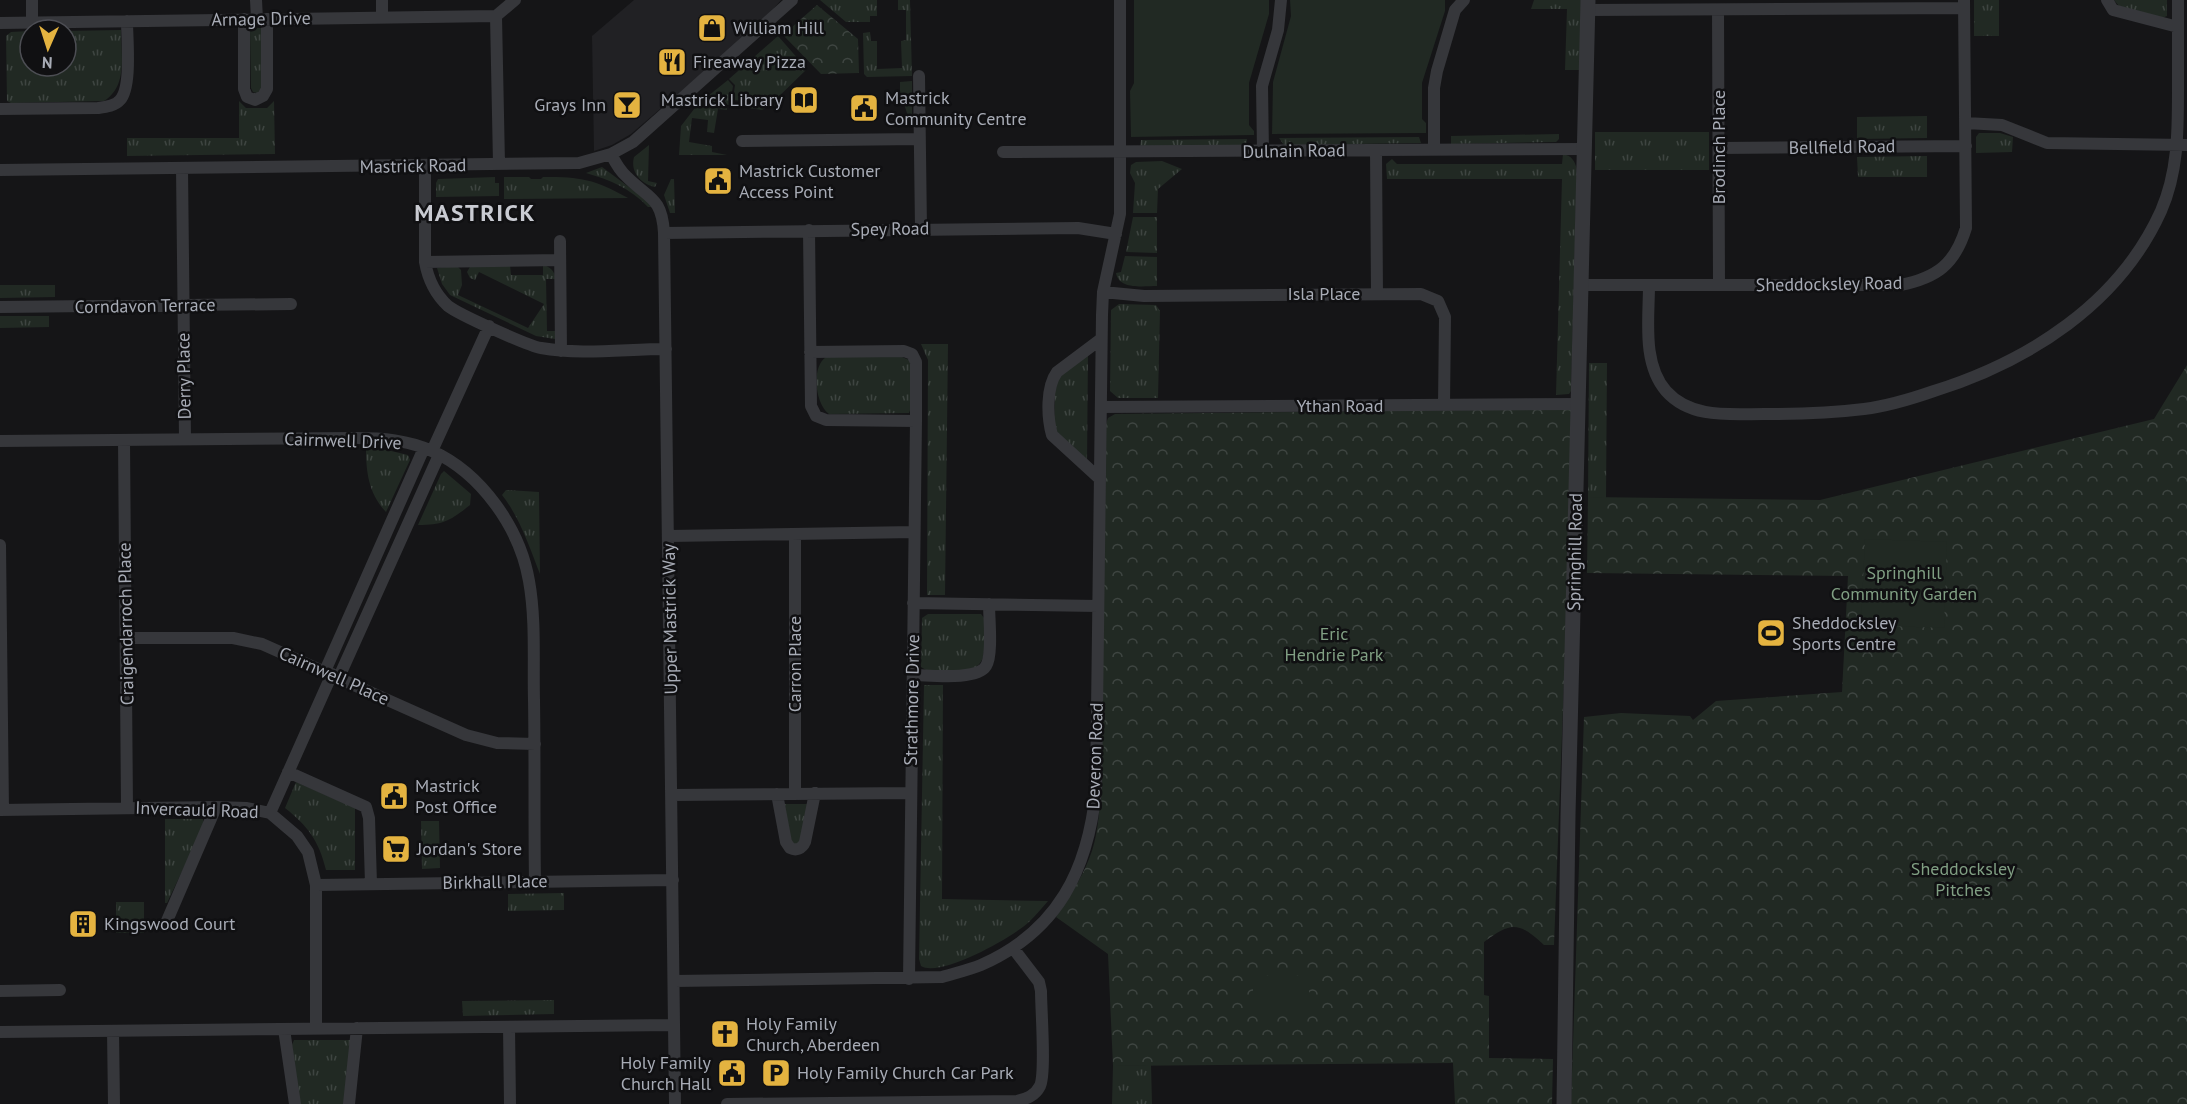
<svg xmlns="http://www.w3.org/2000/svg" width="2187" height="1104" font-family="'PT Sans',sans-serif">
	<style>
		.built { fill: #212124 }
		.grass { fill: url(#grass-tufts) }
		.park { fill: url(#park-crowns) }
		.garden { fill: #212923 }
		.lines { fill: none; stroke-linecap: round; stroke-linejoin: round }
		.minor { stroke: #36373b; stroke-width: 12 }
		.tertiary { stroke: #36373b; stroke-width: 15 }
		.labels { text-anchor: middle; stroke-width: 5; stroke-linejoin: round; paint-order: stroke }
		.street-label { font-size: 18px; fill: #a8acb6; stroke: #101012 }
		.poi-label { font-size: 18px; fill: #a8acb6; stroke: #101012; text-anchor: start }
		.park-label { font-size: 18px; fill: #809f83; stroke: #101012 }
		.district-label { font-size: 24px; font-weight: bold; letter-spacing: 1.5px; fill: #c9cbd2; stroke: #101012 }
	</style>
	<defs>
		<pattern id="grass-tufts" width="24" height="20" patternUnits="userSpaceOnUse" patternTransform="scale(1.5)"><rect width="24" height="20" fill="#212923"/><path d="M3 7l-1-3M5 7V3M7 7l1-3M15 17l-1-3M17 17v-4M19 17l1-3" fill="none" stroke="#3e4541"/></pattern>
		<pattern id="park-crowns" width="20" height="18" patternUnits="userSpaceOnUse" patternTransform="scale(1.5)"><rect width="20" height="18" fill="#212923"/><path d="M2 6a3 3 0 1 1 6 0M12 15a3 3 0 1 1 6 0" fill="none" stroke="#3e4541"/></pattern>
	</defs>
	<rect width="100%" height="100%" fill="#151517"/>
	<!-- built -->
	<path class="built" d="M634 0H781L763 21 631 134 612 145 594 151 592 36Z"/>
	<!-- grass -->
	<path class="grass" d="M820 0H877V16H870V22H846Z
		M898 0H910L912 76 867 77 864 74 863 33 870 32 871 41H877V69L902 68 901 41 906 40V10H898Z
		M1534 0H1581L1580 70H1565L1567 9H1531Z
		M1974 0H1999V36H1974Z
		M2114 0H2167V16L2162 18 2119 6Z
		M250 28H262L263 88 257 93 253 92 251 88Z
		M121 30C121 55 128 86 104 101L11 103 7 101 6 36 11 32 30 31V66H66V31Z
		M778 36 807 69 770 105 762 110 742 107 743 101 733 100 735 85 729 79Z
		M728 80 733 86 730 105H727V110L718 109 714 133 707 132 708 120 692 118 689 142 712 146V152L727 155H679L681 126 698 104Z
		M912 81V121L909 119 900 92V82Z
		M239 101 246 108H267L274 101 275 154 127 156V138H239Z
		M1927 116V138L1857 139V117Z
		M1595 132H1709V170H1595Z
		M1979 133H2000L2013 137 2012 152 1976 153V137Z
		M1559 134V139L1556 142 1451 144V136Z
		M1419 137 1421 143 1284 145 1279 138Z
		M1247 139 1246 146 1140 147 1141 140Z
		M649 145 648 181 657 183 655 187C641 184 630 172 634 157Z
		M1563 154C1572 156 1575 161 1577 170L1571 391 1569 394 1556 395 1562 179H1387L1386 164 1392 159 1397 164H1562Z
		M1927 156V177H1858L1857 157Z
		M1162 161 1182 169 1158 189 1157 213H1133L1135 183 1130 173 1131 165 1136 162Z
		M602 167 645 199 652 207H648C630 188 610 180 586 173Z
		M495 177V183H499V196L436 197V183L438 179Z
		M504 177H529L531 179H541L543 177C581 177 594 179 628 198L504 199Z
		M671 179H674L675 213H670L664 195Z
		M1133 217H1157V253L1126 252Z
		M1125 256 1157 257V286C1143 286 1119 290 1116 273L1121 272Z
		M471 265H510L511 275H543V265C551 267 554 271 556 279H546L547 331H556L555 339 536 336 450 295 442 284 437 268 457 266 461 270 462 285 458 295 528 328 544 304 479 272 475 280 470 278 467 272Z
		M0 285H55V297L0 298Z
		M1119 304 1156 305 1160 311 1158 398H1118L1110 391 1111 310Z
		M0 316H49V327L0 328Z
		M921 344H948L945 595H927L928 360Z
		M1088 352 1087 463 1058 438 1054 428 1055 387 1061 374Z
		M826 357H902L909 360C915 373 915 399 909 413L829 414C815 404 811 367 826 357Z
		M1589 363H1607L1606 498 1588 497Z
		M366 449 387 450 408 455 410 460 386 512C369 494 366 473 366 449Z
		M444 471 471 494 470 505C450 521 443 525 418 525L441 474Z
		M506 490 539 492 540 574C529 546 520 518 502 495Z
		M928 614H981L984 618C984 630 986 646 983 657 977 678 942 671 926 670L921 667 922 618Z
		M924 685H943L942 899 1048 901C1042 908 1036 915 1029 922 1013 937 941 978 921 966L919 959Z
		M296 782 355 808V870H326C319 841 308 826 285 808Z
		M779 804H813L805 842 793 849Z
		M165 819H203L204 825 167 903H165Z
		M421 821H439L440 868 422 869Z
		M564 893V910L508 911V894Z
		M116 902H144V933H116Z
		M554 1000V1014L463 1016 462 1001Z
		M294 1040H350L345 1104H299L292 1045Z
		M1151 1065 1152 1104H1112L1113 1066Z"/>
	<!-- park -->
	<path class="park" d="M817 5 858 39 859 73 821 74 783 35Z
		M2187 365V1104H1571L1584 717 1621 713 1690 716 1693 720 1716 701 1842 692 1848 576 1587 573 1588 497 1820 500 2154 419Z
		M1572 409 1571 497 1554 945H1544C1519 922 1512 921 1484 942V995L1489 996V1058L1553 1059 1552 1104H1455L1453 1063 1113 1066 1108 954 1056 917C1068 898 1081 880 1089 859 1098 838 1099 813 1101 790L1106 424 1108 418 1115 414Z"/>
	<!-- garden -->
	<path class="garden" d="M1134 0H1269V14L1249 83V125L1254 131V135L1131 137 1130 91 1134 83Z
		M1290 0H1445V11L1422 83V119L1426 123V133L1272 134 1273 82 1291 16Z
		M1865 539 1947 542 1944 628 1861 625Z
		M1253 976H1309V1014H1253Z"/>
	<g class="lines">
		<!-- minor -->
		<path class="minor" d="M32 0V22
			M256 0 257 19
			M382 0V18
			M2107 0 2113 10 2178 27
			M1588 10 1964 8
			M1718 10 1719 285
			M496 16 499 164
			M244 19V89L247 97 255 100 263 96 267 89V19
			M0 23 496 16 515 0
			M919 76 921 229
			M0 109 98 108C106 107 115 106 120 100 132 87 127 39 127 21
			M1966 123 2002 125 2047 143 2187 145
			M742 141 919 139
			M1719 148 1966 146
			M1376 150 1377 294
			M1434 150V88L1437 71 1455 10 1464 0
			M1003 152 1585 149
			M1263 152 1262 86 1278 30 1281 0
			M611 154C615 162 620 171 627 177 649 199 662 197 664 233L675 1104
			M425 166V262C428 279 435 294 448 306 458 314 528 346 541 348 580 355 626 349 666 349
			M182 168 185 439
			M0 170 579 163 611 154 633 142 792 0
			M809 230 811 406 816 416 826 420 916 421V362L912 354 904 351 810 352
			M664 233 1078 228 1116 234
			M560 241 561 351
			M425 262 560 260
			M1581 285H1900C1937 278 1955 264 1966 228L1964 0
			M1649 285C1649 319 1642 363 1666 391 1691 419 1730 414 1764 414 1797 414 1831 413 1864 409 1888 406 1911 399 1934 391 2029 361 2119 304 2161 211 2178 172 2178 132 2178 91 2178 60 2178 30 2178 0
			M1103 292 1144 296 1421 294 1438 301 1445 317 1444 405
			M0 307 291 304
			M1101 407 1579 404
			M124 440 127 808
			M0 441 356 438C382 438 408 440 432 451 481 473 520 528 529 581 536 620 533 661 534 700 535 761 534 821 535 882
			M432 451 489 326
			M1100 479 1052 435C1047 417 1046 387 1057 372L1101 339
			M669 536 914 532
			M0 545 3 810
			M913 603 1098 606
			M127 638H233L262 644 466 735 497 743 535 744
			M325 671 424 448
			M913 675C929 675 977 681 986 666 993 655 989 618 989 604
			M339 677 439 455
			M288 772 366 807 369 818 371 884
			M777 794 786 842 790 848C796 851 802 849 805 842L815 793
			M795 794V535
			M672 795 911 793
			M0 810 216 807 247 808 270 813 297 836 308 852 316 885V1028
			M270 813 332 674
			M316 885 673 880
			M166 923 216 807
			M909 979 916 421
			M674 981 942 977C955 973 969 970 981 965 1058 931 1088 870 1096 790L1102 315 1103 292 1120 214V0
			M0 991 60 990
			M509 1027 510 1104
			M284 1029 295 1104
			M113 1031 114 1104
			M0 1032 674 1025
			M349 1104 357 1028
			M727 1104 1017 1101C1026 1099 1035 1096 1040 1086 1046 1073 1041 1010 1041 991L1039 982 1013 948"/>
		<!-- tertiary -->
		<path class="tertiary" d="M1564 1104 1568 815 1588 0"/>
	</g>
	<!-- icons -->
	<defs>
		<g id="shop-square" transform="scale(1.5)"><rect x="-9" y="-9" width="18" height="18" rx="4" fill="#e4b340" stroke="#101012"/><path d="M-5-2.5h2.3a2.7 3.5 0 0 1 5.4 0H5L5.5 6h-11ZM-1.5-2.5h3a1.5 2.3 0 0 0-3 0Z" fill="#111"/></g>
		<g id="restaurant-square" transform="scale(1.5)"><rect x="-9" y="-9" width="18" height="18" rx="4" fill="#e4b340" stroke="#101012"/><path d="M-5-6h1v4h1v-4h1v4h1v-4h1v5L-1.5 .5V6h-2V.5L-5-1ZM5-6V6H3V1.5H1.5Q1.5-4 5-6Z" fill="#111"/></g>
		<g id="library-square" transform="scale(1.5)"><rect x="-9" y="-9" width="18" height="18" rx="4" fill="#e4b340" stroke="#101012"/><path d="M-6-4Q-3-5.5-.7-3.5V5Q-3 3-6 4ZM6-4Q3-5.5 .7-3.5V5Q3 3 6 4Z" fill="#111"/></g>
		<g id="bar-square" transform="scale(1.5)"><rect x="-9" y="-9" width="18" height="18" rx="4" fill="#e4b340" stroke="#101012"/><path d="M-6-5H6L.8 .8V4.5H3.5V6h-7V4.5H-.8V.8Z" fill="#111"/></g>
		<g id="civic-square" transform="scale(1.5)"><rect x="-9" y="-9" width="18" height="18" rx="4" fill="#e4b340" stroke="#101012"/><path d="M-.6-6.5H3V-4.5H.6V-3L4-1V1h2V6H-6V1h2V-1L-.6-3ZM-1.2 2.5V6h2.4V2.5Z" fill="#111"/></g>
		<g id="stadium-square" transform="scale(1.5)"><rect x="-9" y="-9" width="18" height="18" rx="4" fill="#e4b340" stroke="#101012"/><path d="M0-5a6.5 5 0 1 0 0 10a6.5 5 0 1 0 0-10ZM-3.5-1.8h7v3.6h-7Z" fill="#111"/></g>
		<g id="supermarket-square" transform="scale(1.5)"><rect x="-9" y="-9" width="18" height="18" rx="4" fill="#e4b340" stroke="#101012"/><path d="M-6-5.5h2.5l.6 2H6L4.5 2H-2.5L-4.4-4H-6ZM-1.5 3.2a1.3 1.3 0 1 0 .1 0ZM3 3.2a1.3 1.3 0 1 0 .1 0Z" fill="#111"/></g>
		<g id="building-square" transform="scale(1.5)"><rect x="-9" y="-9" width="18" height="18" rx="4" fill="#e4b340" stroke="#101012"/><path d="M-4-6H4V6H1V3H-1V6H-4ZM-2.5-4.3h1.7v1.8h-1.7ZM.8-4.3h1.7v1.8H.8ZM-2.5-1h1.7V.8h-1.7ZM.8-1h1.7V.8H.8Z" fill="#111"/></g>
		<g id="church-square" transform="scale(1.5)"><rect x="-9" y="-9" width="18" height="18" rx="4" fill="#e4b340" stroke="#101012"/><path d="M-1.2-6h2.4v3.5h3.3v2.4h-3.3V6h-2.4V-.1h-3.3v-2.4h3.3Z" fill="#111"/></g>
		<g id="parking-square" transform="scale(1.5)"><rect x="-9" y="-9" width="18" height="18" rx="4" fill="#e4b340" stroke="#101012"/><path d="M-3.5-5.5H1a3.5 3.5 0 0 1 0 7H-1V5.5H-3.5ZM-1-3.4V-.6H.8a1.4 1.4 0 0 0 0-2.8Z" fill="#111"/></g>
	</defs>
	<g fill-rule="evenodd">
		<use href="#shop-square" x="712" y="28"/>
		<use href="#restaurant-square" x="672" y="62"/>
		<use href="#library-square" x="804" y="100"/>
		<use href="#bar-square" x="627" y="105"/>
		<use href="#civic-square" x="864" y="108"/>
		<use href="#civic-square" x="718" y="181"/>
		<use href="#stadium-square" x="1771" y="633"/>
		<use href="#civic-square" x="394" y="796"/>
		<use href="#supermarket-square" x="396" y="849"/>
		<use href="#building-square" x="83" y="924"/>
		<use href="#church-square" x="725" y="1034"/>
		<use href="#civic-square" x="732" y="1073"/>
		<use href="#parking-square" x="776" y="1073"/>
	</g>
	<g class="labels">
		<!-- street labels -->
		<g class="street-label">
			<text transform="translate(261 19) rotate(-1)" y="6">Arnage Drive</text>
			<text transform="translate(1719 147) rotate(-90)" y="6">Brodinch Place</text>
			<text transform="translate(1842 147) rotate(-1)" y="6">Bellfield Road</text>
			<text transform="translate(1294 151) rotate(-1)" y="6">Dulnain Road</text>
			<text transform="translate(413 166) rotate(-1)" y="6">Mastrick Road</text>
			<text transform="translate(890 229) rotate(-1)" y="6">Spey Road</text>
			<text transform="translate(1829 284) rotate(-1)" y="6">Sheddocksley Road</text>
			<text x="1324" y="300">Isla Place</text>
			<text transform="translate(145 306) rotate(-1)" y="6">Corndavon Terrace</text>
			<text transform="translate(184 376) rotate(-91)" y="6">Derry Place</text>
			<text x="1340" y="412">Ythan Road</text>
			<text transform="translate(343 441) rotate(2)" y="6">Cairnwell Drive</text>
			<text transform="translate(1575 552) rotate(-89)" y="6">Springhill Road</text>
			<text transform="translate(670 619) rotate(-91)" y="6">Upper Mastrick Way</text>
			<text transform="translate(126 624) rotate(-91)" y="6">Craigendarroch Place</text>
			<text transform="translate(795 664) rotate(-90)" y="6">Carron Place</text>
			<text transform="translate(334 676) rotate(24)" y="6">Cairnwell Place</text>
			<text transform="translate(912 700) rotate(-89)" y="6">Strathmore Drive</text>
			<text transform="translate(1095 756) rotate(-88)" y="6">Deveron Road</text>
			<text transform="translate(197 810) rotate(2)" y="6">Invercauld Road</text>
			<text transform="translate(495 882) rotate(-1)" y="6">Birkhall Place</text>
		</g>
		<!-- poi labels -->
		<g class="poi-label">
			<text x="733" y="34">William Hill</text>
			<text x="693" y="68">Fireaway Pizza</text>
			<text x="885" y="104">Mastrick<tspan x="885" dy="21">Community Centre</tspan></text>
			<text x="783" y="106" text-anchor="end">Mastrick Library</text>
			<text x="606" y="111" text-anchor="end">Grays Inn</text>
			<text x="739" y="177">Mastrick Customer<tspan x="739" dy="21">Access Point</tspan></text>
			<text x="1792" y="629">Sheddocksley<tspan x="1792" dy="21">Sports Centre</tspan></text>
			<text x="415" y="792">Mastrick<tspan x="415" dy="21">Post Office</tspan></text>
			<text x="417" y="855">Jordan's Store</text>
			<text x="104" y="930">Kingswood Court</text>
			<text x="746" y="1030">Holy Family<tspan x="746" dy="21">Church, Aberdeen</tspan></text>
			<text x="711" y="1069" text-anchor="end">Holy Family<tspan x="711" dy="21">Church Hall</tspan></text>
			<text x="797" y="1079">Holy Family Church Car Park</text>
		</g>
		<!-- park labels -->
		<g class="park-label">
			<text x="1904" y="579">Springhill<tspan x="1904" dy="21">Community Garden</tspan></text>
			<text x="1334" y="640">Eric<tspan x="1334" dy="21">Hendrie Park</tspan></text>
			<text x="1963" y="875">Sheddocksley<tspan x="1963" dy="21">Pitches</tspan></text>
		</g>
		<!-- district labels -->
		<g class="district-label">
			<text x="475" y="221">MASTRICK</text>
		</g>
	</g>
	<!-- north arrow -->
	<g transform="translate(48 48) rotate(183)"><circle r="28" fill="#101012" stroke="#4d4e54" stroke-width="1.5"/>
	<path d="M0-4.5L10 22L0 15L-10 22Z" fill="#e4b340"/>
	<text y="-9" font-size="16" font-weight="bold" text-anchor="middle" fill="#a8acb6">N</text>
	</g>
</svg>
